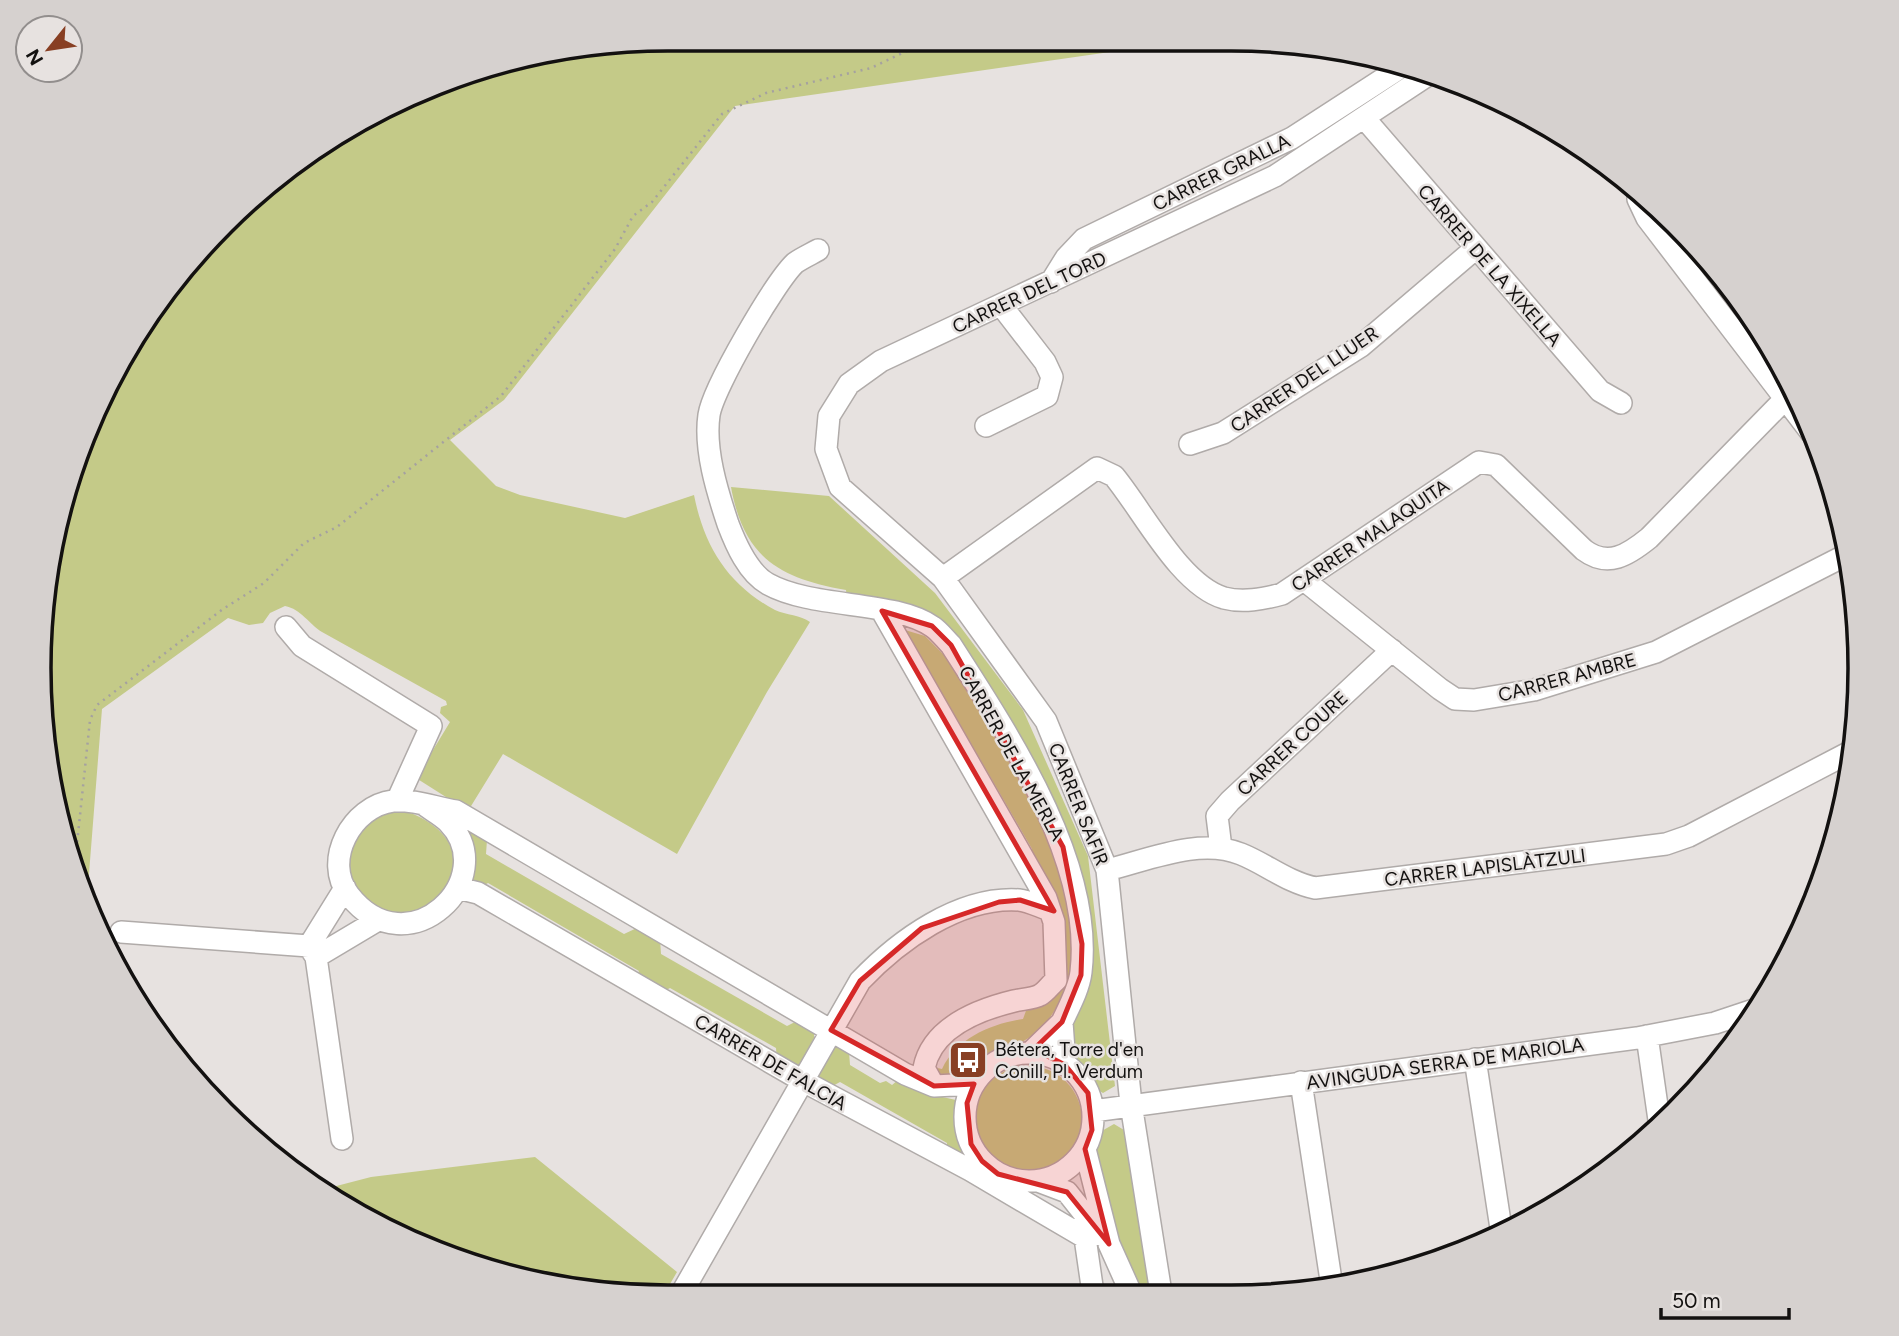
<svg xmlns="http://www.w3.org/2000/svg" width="1899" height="1336" font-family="Figtree,sans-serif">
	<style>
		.green { fill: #c4ca88 }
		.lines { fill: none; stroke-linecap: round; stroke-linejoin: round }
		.minor-casing { stroke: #b0aba9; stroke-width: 24 }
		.path { stroke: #a5a1a0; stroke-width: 2.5; stroke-dasharray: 2 5; stroke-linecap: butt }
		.minor { stroke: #fff; stroke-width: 21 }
		.marked { fill: #d62828; fill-opacity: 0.2; stroke: #d62828; stroke-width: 5; stroke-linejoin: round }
		.labels { text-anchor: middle; stroke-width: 5; stroke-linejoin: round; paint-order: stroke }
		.street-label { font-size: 19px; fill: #131110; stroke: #e7e2e0 }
		.poi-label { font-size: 19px; fill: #131110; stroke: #e7e2e0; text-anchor: start }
		.rim { fill: none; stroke: #131110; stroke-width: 3.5 }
	</style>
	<rect width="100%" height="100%" fill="#e7e2e0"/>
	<!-- green -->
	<path class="green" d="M668 39H1130L1110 52 735 106 504 400 450 440 496 486 520 495 625 518 694 495C704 546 728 585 775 610 786 615 801 615 810 622L767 692 677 854 503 754 468 811 416 778 450 722 440 713 441 707 447 705 446 701 322 632C309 624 301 609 285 606L270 613 263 623 249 625 228 618 102 709 87 899 51 790 44 586 87 427 194 253 319 144 505 60Z
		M731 487 829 496 935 593 1023 710 1088 856 1115 1086 1103 1093C1087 1085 1077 1063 1073 1045L1076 859 957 643 847 599 846 590C779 578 744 558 731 487Z
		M905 630 925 636 953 664 1046 827 1064 877 1074 963 1069 988 1042 1030 967 1075 938 1080 933 1067 942 1069C957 1038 991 1024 1023 1019L1027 1008 1063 981 1026 860 1032 849 921 657 907 656Z
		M404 811C432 819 463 843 452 876 449 886 441 896 436 906L386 919 347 883 348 847 370 819 387 812Z
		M467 829 487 840 486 854 624 934 639 927 660 939 661 954 787 1026 799 1020 814 1031V1038L799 1066 791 1069 777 1062 776 1048 670 988 657 995 633 981 639 971 488 883 475 890 471 885Z
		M839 1047 849 1052 850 1065 880 1083 886 1081 892 1085 898 1080 920 1092 956 1100 957 1134 969 1160 947 1157V1143L840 1082 829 1088 818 1078 817 1072 832 1048Z
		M974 1120a54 54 0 1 1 108 0a54 54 0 1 1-108 0Z
		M1114 1124 1124 1130 1127 1137 1154 1293H1141L1116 1240 1092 1166 1100 1132Z
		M535 1157 677 1272 663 1296H627L505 1276 390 1233 321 1190 371 1177Z"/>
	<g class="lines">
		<!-- minor casing -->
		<g class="minor-casing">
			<path id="minor" d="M1365 119 1600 391 1621 403
				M1638 199 1647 218 1813 435
				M818 250C811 254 802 258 795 263 775 282 713 388 709 415 704 449 717 491 728 524 736 545 748 573 768 584 813 609 895 600 933 627 939 631 945 639 951 645 1008 734 1094 862 1081 972 1079 989 1069 1007 1062 1022
				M1051 282 1066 258 1084 239 1292 138 1400 68
				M986 426 1047 396 1052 377 1045 362 1001 305
				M1190 444 1223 433 1361 346 1476 248
				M943 578 1097 468 1114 476C1143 511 1180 585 1224 598 1243 603 1263 599 1282 594L1479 462 1496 465 1584 550C1608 568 1628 555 1649 538L1785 399
				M1304 580 1440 689 1455 699 1474 700 1534 690 1656 652 1848 554
				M882 611 1046 898 1054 922 1056 980C1051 984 1046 992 1040 995 1033 999 1022 999 1014 1001 977 1010 932 1028 924 1068L934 1086
				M286 627 302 646 431 726 397 801
				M426 806C433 811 442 816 448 822 503 878 408 971 349 895 322 861 352 806 393 801 414 799 436 808 456 811L905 1074 934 1086 974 1084
				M1221 848 1217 816 1230 801 1392 650
				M1107 870C1148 860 1200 837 1241 854 1266 864 1287 882 1315 888L1666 844 1689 836 1852 751
				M345 888 309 946 316 957 378 920
				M458 888 478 893 803 1081 970 1170 1084 1237
				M121 932 309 946
				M316 957 342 1139
				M1647 1036 1660 1127
				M1030 1053 1062 1022 1065 1065
				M965 1117a64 64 0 1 1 128 0a64 64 0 1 1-128 0Z
				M1475 1059 1502 1235
				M1301 1082 1332 1287
				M1093 1111 1637 1038 1715 1023 1757 1009
				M1085 1149 1109 1244 1131 1293
				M1038 1181 1067 1192 1101 1235
				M1083 1224 1093 1293
				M1161 1293 1131 1104 1107 870 1046 721 943 578 840 487 826 449 829 416 849 384 881 361 1275 176 1425 77
				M680 1296 860 981C898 941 959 896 1019 900 1029 901 1040 907 1050 910"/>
		</g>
		<!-- path -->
		<path class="path" d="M75 863 90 720 97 705 223 609 264 583 304 543 337 527 501 396 615 249 633 216 652 202 722 114 766 93 871 68 915 47 968 43 1007 49 1030 39"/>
		<!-- minor -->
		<use href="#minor" class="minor"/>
	</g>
	<!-- marked area -->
	<path class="marked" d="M882 611 932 626 951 645 1063 847 1082 944 1081 975 1062 1022 1034 1049 1065 1065 1088 1093 1092 1130 1085 1149 1109 1244 1067 1192 998 1174 982 1161 971 1144 967 1103 974 1084 934 1086 831 1030 860 981 922 928 999 902 1020 900 1054 911Z"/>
	<!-- icons -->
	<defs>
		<g id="bus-square" transform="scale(2.0125)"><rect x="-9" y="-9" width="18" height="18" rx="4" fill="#883f23" stroke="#e7e2e0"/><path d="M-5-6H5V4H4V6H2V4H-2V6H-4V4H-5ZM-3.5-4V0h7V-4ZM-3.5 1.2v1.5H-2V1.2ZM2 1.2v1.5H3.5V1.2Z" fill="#fff"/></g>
	</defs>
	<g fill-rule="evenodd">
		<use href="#bus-square" x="968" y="1060"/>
	</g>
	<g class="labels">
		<!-- street labels -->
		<g class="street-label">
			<text transform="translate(1221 172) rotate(-26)" y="7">CARRER GRALLA</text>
			<text transform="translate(1490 265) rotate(49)" y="7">CARRER DE LA XIXELLA</text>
			<text transform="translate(1029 292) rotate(-25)" y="7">CARRER DEL TORD</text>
			<text transform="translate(1304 379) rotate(-34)" y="7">CARRER DEL LLUER</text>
			<text transform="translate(1370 535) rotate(-34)" y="7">CARRER MALAQUITA</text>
			<text transform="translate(1567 677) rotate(-15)" y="7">CARRER AMBRE</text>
			<text transform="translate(1292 743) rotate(-43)" y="7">CARRER COURE</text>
			<text transform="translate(1012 753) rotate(61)" y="7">CARRER DE LA MERLA</text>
			<text transform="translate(1079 804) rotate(68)" y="7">CARRER SAFIR</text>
			<text transform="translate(1485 867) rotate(-7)" y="7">CARRER LAPISLÀTZULI</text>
			<text transform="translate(771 1062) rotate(30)" y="7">CARRER DE FALCIA</text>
			<text transform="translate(1445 1063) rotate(-8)" y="7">AVINGUDA SERRA DE MARIOLA</text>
		</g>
		<!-- poi labels -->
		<g class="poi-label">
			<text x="995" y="1056">Bétera, Torre d'en<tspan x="995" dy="22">Conill, Pl. Verdum</tspan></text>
		</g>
	</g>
	<!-- crop -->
	<path d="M0 0H1899V1336H0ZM668 51H1231A617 617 0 0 1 1848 668V668A617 617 0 0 1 1231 1285H668A617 617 0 0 1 51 668V668A617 617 0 0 1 668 51Z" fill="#d6d1cf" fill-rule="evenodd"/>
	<path class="rim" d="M668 51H1231A617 617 0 0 1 1848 668V668A617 617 0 0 1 1231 1285H668A617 617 0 0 1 51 668V668A617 617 0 0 1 668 51Z"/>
	<!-- north arrow -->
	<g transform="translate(49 49) rotate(240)"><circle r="33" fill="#e7e2e0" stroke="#928e8d" stroke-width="2"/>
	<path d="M0-5L12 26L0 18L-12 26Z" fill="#883f23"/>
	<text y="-10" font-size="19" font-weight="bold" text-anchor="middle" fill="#131110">N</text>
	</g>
	<!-- scale -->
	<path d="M1661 1308v10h128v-10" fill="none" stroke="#131110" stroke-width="3.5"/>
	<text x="1672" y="1308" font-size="21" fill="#131110" stroke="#e7e2e0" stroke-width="5" paint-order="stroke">50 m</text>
</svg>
